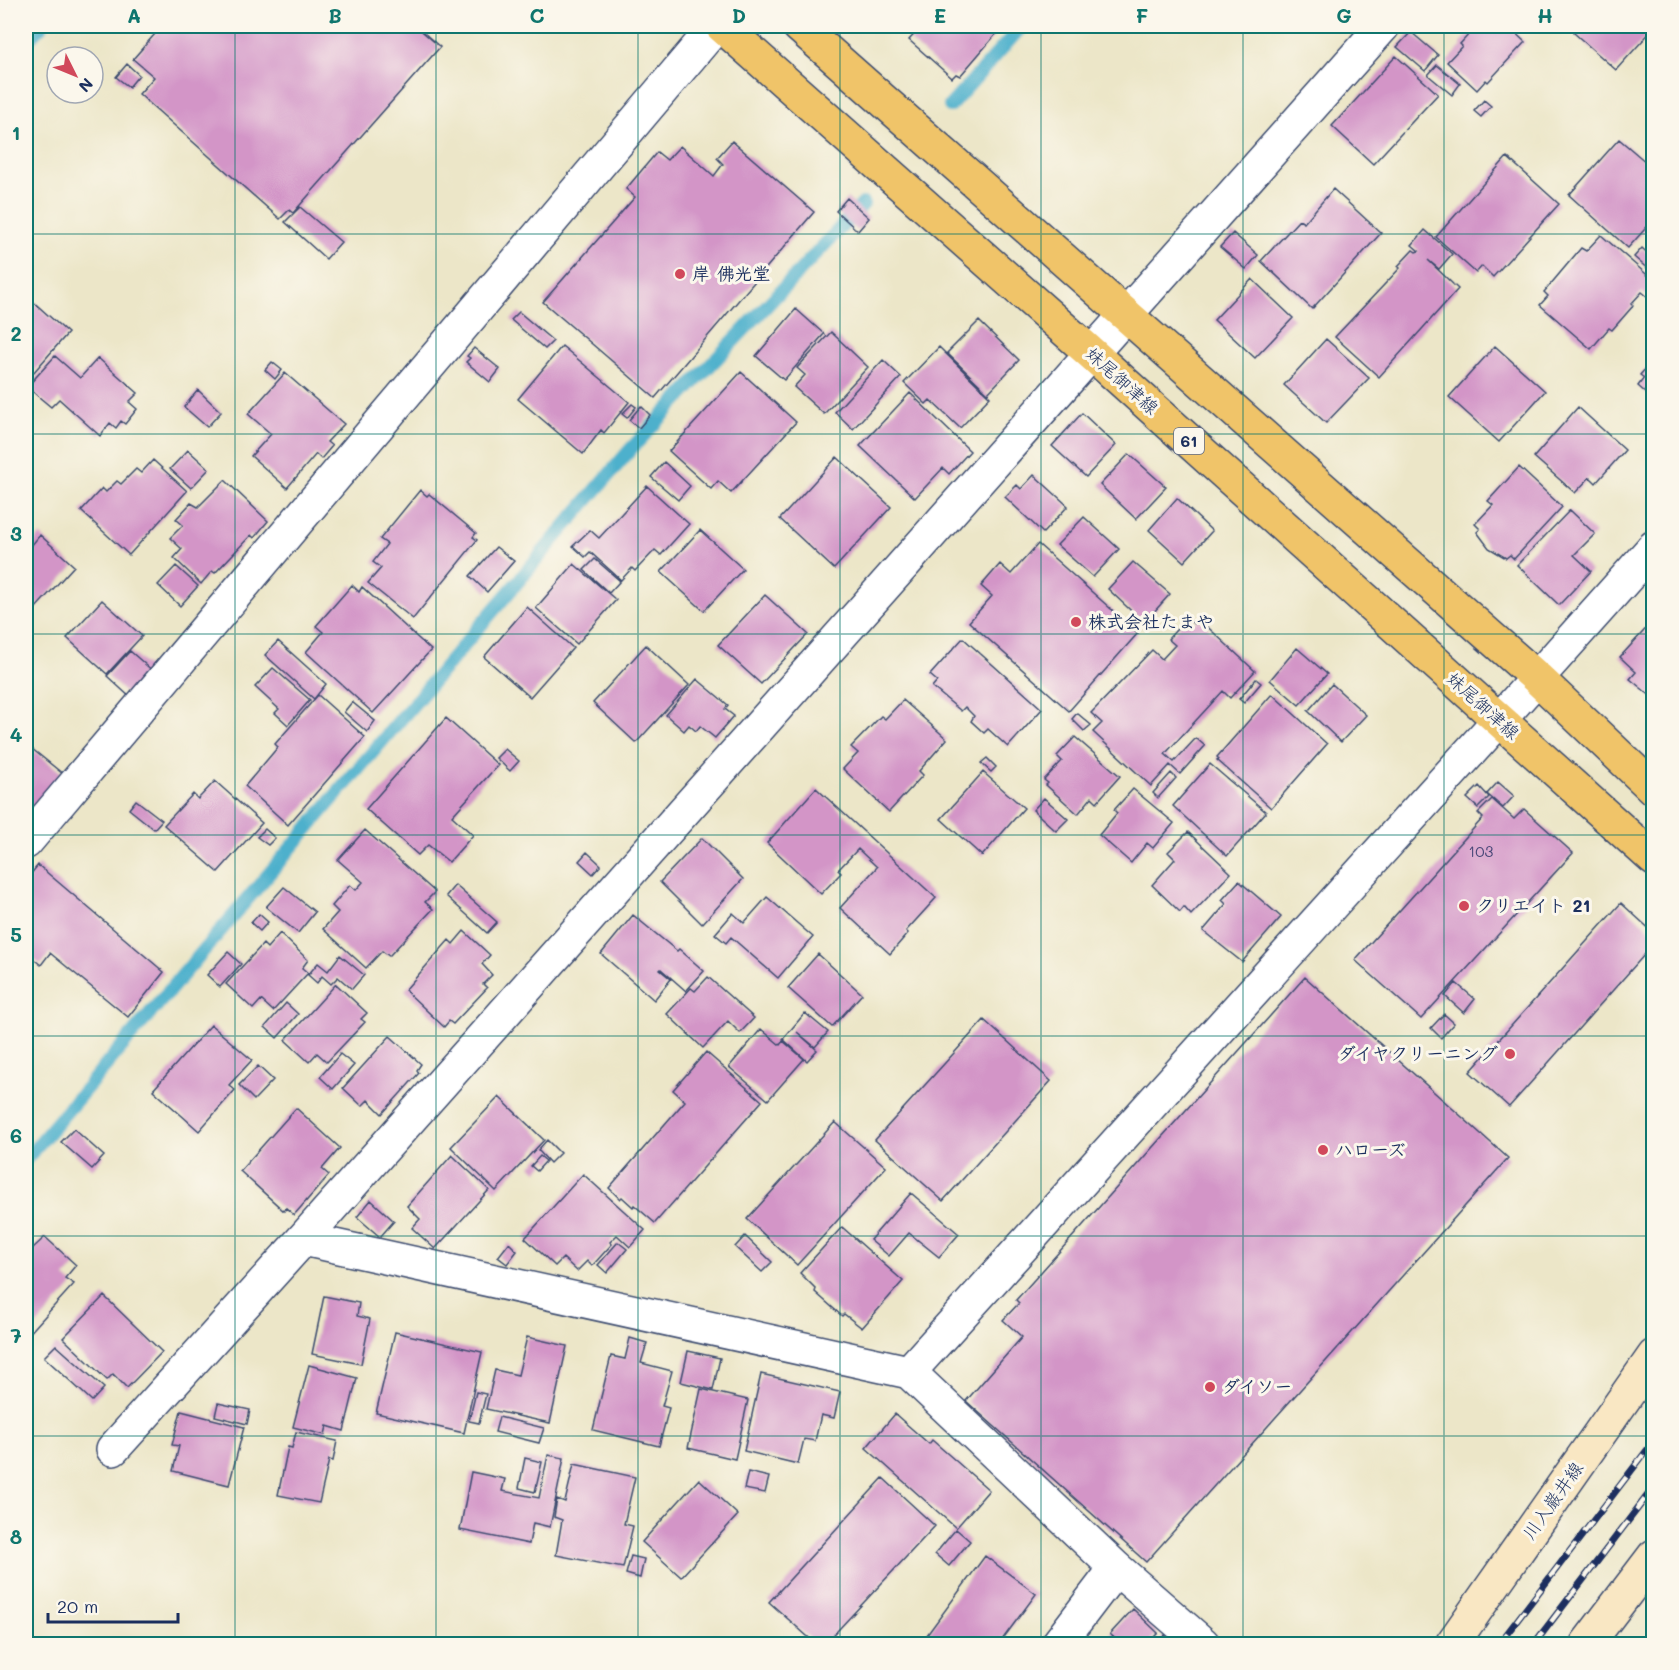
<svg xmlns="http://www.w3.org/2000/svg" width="1679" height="1670" font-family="Mali,'Klee One',sans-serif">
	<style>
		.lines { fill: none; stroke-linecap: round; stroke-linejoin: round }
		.stream { stroke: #4db0cc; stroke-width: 14 }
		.building { fill: #d395c7 }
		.minor-casing { stroke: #3a4a6e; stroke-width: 36 }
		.secondary-casing { stroke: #3a4a6e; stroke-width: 36 }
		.primary-casing { stroke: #3a4a6e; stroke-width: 36 }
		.minor { stroke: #fff; stroke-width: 33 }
		.secondary { stroke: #f9e7c3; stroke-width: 33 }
		.primary { stroke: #f0c469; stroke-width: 33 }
		.rail-casing { stroke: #1b2f5e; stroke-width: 7 }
		.rail { stroke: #fbf7ec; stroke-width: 4.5; stroke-dasharray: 14; stroke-linecap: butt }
		.grid { fill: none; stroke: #0f766e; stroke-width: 1.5; stroke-opacity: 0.55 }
		.poi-dot { fill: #d1495b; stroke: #fbf7ec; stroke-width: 2 }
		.labels { text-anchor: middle; stroke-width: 6; stroke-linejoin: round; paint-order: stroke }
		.number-label { font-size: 15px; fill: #494878 }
		.shield { fill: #fbf7ec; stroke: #5e6b89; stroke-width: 1.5 }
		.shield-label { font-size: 16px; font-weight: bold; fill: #1b2f5e }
		.poi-label { font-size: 18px; font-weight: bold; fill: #1b2f5e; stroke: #fbf7ec; text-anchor: start }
		.street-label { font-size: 18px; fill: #1b2f5e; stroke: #fbf7ec }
		.neatline { fill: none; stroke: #0f766e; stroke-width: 2 }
		.grid-label { font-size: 20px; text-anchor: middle; font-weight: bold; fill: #0f766e }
	</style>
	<rect width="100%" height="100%" fill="#fbf7ec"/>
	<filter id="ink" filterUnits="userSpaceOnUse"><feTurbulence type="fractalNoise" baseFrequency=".0167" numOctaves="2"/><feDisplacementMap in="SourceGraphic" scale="12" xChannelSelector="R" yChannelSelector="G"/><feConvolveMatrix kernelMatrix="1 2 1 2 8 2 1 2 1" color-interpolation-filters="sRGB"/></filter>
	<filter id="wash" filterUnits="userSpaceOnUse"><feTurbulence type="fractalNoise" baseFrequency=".008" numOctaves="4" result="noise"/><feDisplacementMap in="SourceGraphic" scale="24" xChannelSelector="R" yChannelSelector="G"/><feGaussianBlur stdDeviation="1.35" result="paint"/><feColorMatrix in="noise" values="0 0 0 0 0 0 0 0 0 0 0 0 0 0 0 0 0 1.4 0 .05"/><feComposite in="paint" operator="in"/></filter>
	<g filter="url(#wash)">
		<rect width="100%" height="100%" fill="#ece6c8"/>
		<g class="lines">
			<!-- stream -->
			<path class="stream" d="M26 42 41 26
				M950 106 1022 26
				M26 1159 630 450 863 204"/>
		</g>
		<g id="blocks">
			<!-- building -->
			<path class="building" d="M162 26H416L440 47 293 213 289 210 280 219 139 94 154 77 133 59Z
				M922 26H1003L960 76 956 74 952 78 909 40Z
				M1472 26H1508L1525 42 1488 82 1486 80 1477 90 1447 62 1462 46 1460 44 1470 33 1467 30Z
				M1580 26H1654V28L1616 70 1574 33Z
				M1411 32 1438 55 1425 71 1397 47Z
				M1396 56 1438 94 1373 164 1332 126Z
				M127 64 139 75 129 87 116 77Z
				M1437 65 1460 84 1452 95 1428 75Z
				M1484 100 1491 106 1481 117 1474 111Z
				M1619 139 1654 169V219L1628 248 1569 195Z
				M732 141 814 212 655 398 543 302 635 197 626 189 657 152 667 160 680 146 714 176 723 164 717 158Z
				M1507 157 1559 204 1493 277 1482 266 1476 273 1436 237Z
				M1333 189 1381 233 1312 309 1261 261 1299 220 1304 223Z
				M847 198 869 218 858 231 836 211Z
				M300 207 341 242 326 259 285 222Z
				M1425 230 1452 254 1439 269 1428 260 1458 289 1379 377 1335 337 1400 268 1398 266 1413 250 1416 252 1419 251 1412 245Z
				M1233 233 1258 255 1246 269 1220 247Z
				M1601 235 1652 279 1654 302 1642 292 1631 304 1633 306 1612 330 1609 328 1591 349 1540 305 1548 296 1544 292 1581 248 1586 251Z
				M1642 248 1654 259V265L1649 270 1634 257Z
				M1252 279 1293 318 1255 358 1214 320Z
				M26 299 29 301 30 299 68 333 26 381Z
				M796 309 824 334 784 380 756 356Z
				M519 312 553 341 545 349 511 320Z
				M979 321 1019 360 988 393 947 353Z
				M831 332 868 367 824 414 794 387 805 375 797 368Z
				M1326 339 1369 378 1326 423 1284 385Z
				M562 346 629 402 604 433 601 430 583 454 518 399Z
				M1495 346 1545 391 1499 442 1449 397Z
				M939 347 990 397 960 428 930 400 926 404 904 383Z
				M474 348 500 369 490 382 466 362 470 358 467 356Z
				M55 356 80 378 98 358 138 393 129 402 137 409 125 424 121 421 116 428 110 423 100 436 59 399 51 407 27 387Z
				M1654 359V400L1638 386 1644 378 1640 375Z
				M883 360 901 377 853 429 835 412Z
				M272 362 282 370 275 379 265 370Z
				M741 372 796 422 731 493 718 481 711 489 669 451Z
				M285 373 344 424 327 442 332 446 321 459 316 454 287 488 251 456 271 434 248 414Z
				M198 390 221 412 207 427 184 407Z
				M910 393 970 451 949 474 943 468 915 498 860 446Z
				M632 404 636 407 627 418 622 414Z
				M641 406 650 415 639 428 629 420Z
				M1578 407 1625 450 1596 483 1590 477 1575 493 1534 457Z
				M1082 413 1116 445 1086 477 1052 446Z
				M188 450 209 469 191 488 170 469Z
				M1129 454 1166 487 1136 519 1100 485Z
				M837 457 891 507 834 569 780 519Z
				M153 460 187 491 129 555 81 511 102 488 106 492 117 481 121 484 136 469 141 473Z
				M664 462 690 486 678 500 651 477Z
				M1519 467 1562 507 1514 559 1510 555 1506 558 1489 548 1477 532 1480 529 1475 524 1493 505 1488 501Z
				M1034 475 1068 506 1043 533 1005 497 1017 485 1021 489Z
				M225 480 268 521 254 538 251 535 215 573 212 571 201 584 174 558 182 549 170 538 183 525 176 519 191 503 198 507Z
				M647 486 689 524 661 555 655 550 635 571 632 568 621 580 590 552 585 557 573 546 590 530 599 538Z
				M420 490 427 496 429 494 476 533 473 537 477 540 413 619 368 583 381 568 373 562 387 544 380 539Z
				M1177 498 1212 531 1184 562 1149 530Z
				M1570 510 1595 534 1574 555 1591 571 1559 605 1517 565Z
				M1084 517 1119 549 1093 577 1057 545Z
				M700 530 743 569 704 611 661 572Z
				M40 535 74 566 34 610 26 602V552Z
				M1038 544 1138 633 1069 711 969 622 992 596 981 586 1000 564 1011 574Z
				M496 547 514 561 487 592 470 576Z
				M595 559 620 581 609 593 584 570Z
				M1133 562 1170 594 1144 623 1108 589Z
				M574 564 616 600 577 644 536 608Z
				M176 566 198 586 180 606 158 585Z
				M352 585 359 592 362 587 431 650 373 713 306 652 323 632 316 626Z
				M765 595 808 634 761 684 718 645Z
				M102 600 142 636 107 674 67 638Z
				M527 607 573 648 530 697 484 657Z
				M1187 618 1194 624 1199 619 1255 671 1230 698 1223 691 1165 754 1174 762 1196 738 1205 746 1180 774 1170 765 1151 786 1093 732 1102 723 1091 713 1152 650 1162 659 1175 645 1168 639Z
				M1654 620V695L1652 697 1630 679 1636 672 1620 657Z
				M963 638 1042 709 1008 747 988 729 984 733 971 721 974 716 965 707 961 711 932 687 937 681 930 675Z
				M278 641 326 684 314 699 265 655Z
				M646 645 689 685 636 743 593 703Z
				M1297 648 1327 674 1299 705 1270 680Z
				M130 651 155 673 132 699 107 676Z
				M273 668 310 700 288 725 275 713 279 709 255 687Z
				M697 679 728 705 725 709 734 716 715 738 700 726 696 731 689 725 684 731 666 715Z
				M1256 679 1261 683 1244 703 1239 699Z
				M1332 684 1366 715 1341 742 1308 711Z
				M1272 694 1327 744 1271 808 1217 760 1219 759 1217 757Z
				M318 695 365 737 288 825 245 786 278 747 275 744Z
				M903 700 947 739 919 771 923 775 889 812 843 769 858 753 851 747 881 716 885 719Z
				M352 702 375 721 367 732 344 712Z
				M1077 713 1091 725 1084 731 1072 719Z
				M446 718 498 765 452 816 473 835 449 862 428 845 418 855 366 809Z
				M1075 737 1120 776 1097 802 1092 797 1078 814 1046 785 1048 783 1044 780 1062 761 1057 756Z
				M26 744 63 774 33 810 26 803Z
				M505 749 519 761 510 771 496 758Z
				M987 758 996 767 991 772 981 763Z
				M1210 764 1266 812 1227 856 1173 806Z
				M983 772 1024 808 982 856 941 819Z
				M1171 773 1176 778 1158 798 1153 793Z
				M215 781 262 823 218 872 164 825 193 794 198 799Z
				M1498 782 1514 796 1503 808 1487 794Z
				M1479 786 1489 797 1478 808 1467 798Z
				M816 788 936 898 906 931 908 933 890 954 840 908 877 867 858 849 838 870 841 873 821 894 767 843Z
				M1133 789 1174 823 1153 848 1147 843 1131 863 1099 835 1117 813 1114 810Z
				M1044 798 1068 819 1056 831 1033 810Z
				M1492 799 1514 819 1524 809 1573 853 1421 1019 1355 960 1483 818 1478 813Z
				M136 800 162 820 154 829 129 809Z
				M265 829 275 838 268 845 257 837Z
				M365 830 435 892 425 902 433 909 389 956 382 951 366 968 323 929 338 912 332 906 350 885 356 890 363 882 338 860Z
				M1188 832 1231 873 1191 915 1184 907 1180 912 1152 885 1175 859 1168 852Z
				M702 838 743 879 702 924 660 882Z
				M587 852 601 865 593 874 579 861Z
				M38 865 164 972 128 1017 50 953 41 965 26 953V880Z
				M1239 881 1281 917 1242 962 1203 931 1226 904 1222 900Z
				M455 885 497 922 487 933 446 896Z
				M284 887 315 912 298 933 266 907Z
				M767 897 813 937 778 978 731 937 726 943 715 934 733 913 744 923Z
				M1621 903 1654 933V944L1509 1107 1470 1072Z
				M259 914 268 922 260 931 251 923Z
				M633 915 677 951 679 949 704 971 686 991 661 969 660 970 671 979 654 1000 601 954Z
				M464 931 490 955 482 964 492 975 483 984 487 988 453 1024 449 1021 444 1027 405 990 449 940 453 944Z
				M280 933 308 960 302 968 308 973 273 1011 261 1000 253 1009 226 984 263 944 267 948Z
				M228 952 241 964 220 987 207 975Z
				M818 954 862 994 832 1027 788 988Z
				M340 955 364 975 352 989 338 977 331 984 322 976 317 983 308 975 318 963 328 971Z
				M708 977 754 1018 740 1033 728 1021 703 1048 667 1014 691 988 695 991Z
				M1305 977 1508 1158 1146 1562 966 1401 1022 1337 1003 1320 1019 1303 1016 1300Z
				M1456 983 1475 999 1464 1013 1445 996Z
				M336 984 367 1013 361 1019 365 1022 327 1062 317 1053 309 1062 285 1040Z
				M286 1003 298 1014 277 1038 265 1027Z
				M805 1013 828 1032 815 1047 797 1032 817 1050 807 1061 783 1039Z
				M1444 1014 1454 1023 1441 1038 1431 1028Z
				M984 1020 1051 1081 943 1201 875 1140Z
				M211 1025 252 1060 229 1085 235 1090 199 1131 153 1090Z
				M761 1029 780 1045 783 1041 804 1059 768 1100 729 1067Z
				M390 1036 421 1064 417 1070 419 1073 382 1114 368 1100 362 1106 343 1088Z
				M706 1052 762 1101 655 1223 634 1205 633 1207 622 1197 620 1199 609 1188 685 1101 673 1090Z
				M340 1054 354 1065 333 1089 320 1077Z
				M258 1066 273 1080 254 1100 239 1085Z
				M499 1097 544 1140 496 1191 451 1147Z
				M296 1108 340 1148 322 1169 329 1175 294 1215 286 1208 284 1211 240 1171Z
				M835 1122 886 1167 797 1265 747 1219Z
				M74 1129 104 1156 92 1169 61 1142Z
				M547 1140 560 1153 550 1163 538 1150Z
				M452 1155 489 1190 435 1249 412 1228 420 1219 407 1206Z
				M540 1156 546 1161 537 1171 531 1166Z
				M583 1174 645 1230 630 1247 617 1235 610 1242 612 1244 592 1266 587 1261 577 1271 563 1258 555 1266 525 1238Z
				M911 1193 959 1234 939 1257 909 1233 889 1256 870 1240Z
				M371 1200 394 1221 380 1237 357 1217Z
				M842 1227 903 1281 862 1328 844 1314 842 1316 815 1292 816 1289 800 1273Z
				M745 1236 772 1262 762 1272 735 1247Z
				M45 1237 76 1265 65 1278 74 1284 26 1337V1240L33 1248Z
				M618 1242 627 1249 607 1273 598 1265Z
				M509 1243 517 1251 507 1264 498 1257Z
				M104 1296 162 1352 127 1388 113 1374 107 1380 63 1338Z
				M324 1296 359 1303 357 1316 370 1319 361 1364 312 1354Z
				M395 1332 482 1352 464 1433 376 1413Z
				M527 1337 567 1346 550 1423 486 1409 495 1370 518 1375Z
				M630 1338 647 1343 641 1363 672 1371 662 1406 669 1408 659 1446 593 1430 611 1356 625 1359Z
				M56 1345 104 1388 92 1401 44 1357Z
				M688 1351 720 1358 713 1390 681 1382Z
				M309 1365 357 1378 344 1431 327 1426 325 1435 293 1427Z
				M761 1374 840 1392 834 1418 821 1415 815 1441 804 1439 798 1464 744 1451Z
				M701 1389 748 1400 735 1459 688 1448Z
				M476 1392 486 1394 479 1423 469 1421Z
				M218 1403 250 1410 247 1424 215 1416Z
				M181 1411 244 1427 229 1485 173 1471 179 1446 172 1445Z
				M895 1414 929 1444 932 1440 989 1490 956 1528 866 1448Z
				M499 1417 544 1428 539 1443 495 1432Z
				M296 1432 337 1441 333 1461 329 1460 319 1503 278 1495 288 1447 292 1448Z
				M548 1455 564 1458 550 1527 533 1523 529 1544 460 1530 471 1472 505 1479 502 1491 539 1498Z
				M525 1458 542 1462 535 1492 519 1488Z
				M574 1464 635 1477 624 1524 633 1526 623 1568 556 1555 562 1520 554 1517 557 1499 565 1502Z
				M748 1472 769 1477 765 1493 744 1489Z
				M883 1478 935 1526 825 1644H816L769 1602Z
				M699 1479 738 1515 681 1577 642 1542Z
				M956 1529 970 1541 949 1566 935 1554Z
				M631 1556 644 1559 640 1578 626 1574Z
				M985 1556 1036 1594 999 1644H924L921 1643Z
				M1133 1609 1158 1633 1147 1644H1121L1110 1634Z
				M1165 1635 1176 1644H1156Z"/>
		</g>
	</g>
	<g filter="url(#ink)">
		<use href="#blocks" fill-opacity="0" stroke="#3a4a6e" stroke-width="1.5"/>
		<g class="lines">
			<!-- minor casing -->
			<g class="minor-casing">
				<path id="minor" d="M26 842 716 26
					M303 1239 909 1372 1116 1568 1203 1644
					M909 1372 1537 678 1654 547
					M113 1449 303 1239 1383 26
					M1058 1644 1116 1568"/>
			</g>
			<!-- secondary casing -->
			<g class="secondary-casing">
				<path id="secondary" d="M1452 1644 1654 1356
					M1587 1644 1654 1556"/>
			</g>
			<!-- primary casing -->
			<g class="primary-casing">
				<path id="primary" d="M722 26 1091 353 1654 859
					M799 26 1537 678 1654 789"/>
			</g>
			<!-- minor -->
			<use href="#minor" class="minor"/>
			<!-- secondary -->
			<use href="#secondary" class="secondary"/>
			<!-- primary -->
			<use href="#primary" class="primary"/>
			<!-- rail casing -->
			<g class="rail-casing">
				<path id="rail" d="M1499 1644 1654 1441
					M1534 1644 1654 1487"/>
			</g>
			<!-- rail -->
			<use href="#rail" class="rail"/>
		</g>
	</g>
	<!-- grid -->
	<path class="grid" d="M235 26V1644M436 26V1644M638 26V1644M840 26V1644M1041 26V1644M1243 26V1644M1444 26V1644M26 234H1654M26 434H1654M26 634H1654M26 835H1654M26 1036H1654M26 1236H1654M26 1436H1654"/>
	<!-- markers -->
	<g class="poi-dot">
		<circle cx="680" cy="274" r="6"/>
		<circle cx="1076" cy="622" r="6"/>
		<circle cx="1464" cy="906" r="6"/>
		<circle cx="1510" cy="1054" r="6"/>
		<circle cx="1323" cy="1150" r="6"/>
		<circle cx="1210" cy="1387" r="6"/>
	</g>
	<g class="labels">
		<!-- number labels -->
		<g class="number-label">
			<text x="1481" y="857">103</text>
		</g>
		<!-- shield labels -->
		<rect class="shield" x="1174" y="428" width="30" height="26" rx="4.5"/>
		<g class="shield-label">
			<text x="1189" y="447">61</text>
		</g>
		<!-- poi labels -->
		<g class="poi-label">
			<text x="692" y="280">岸 佛光堂</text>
			<text x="1088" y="628">株式会社たまや</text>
			<text x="1476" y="912">クリエイト 21</text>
			<text x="1498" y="1060" text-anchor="end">ダイヤクリーニング</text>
			<text x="1335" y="1156">ハローズ</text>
			<text x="1222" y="1393">ダイソー</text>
		</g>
		<!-- street labels -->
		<g class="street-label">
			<text transform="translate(1122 381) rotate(42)" y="6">妹尾御津線</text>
			<text transform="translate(1483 706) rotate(42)" y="6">妹尾御津線</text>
			<text transform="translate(1553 1501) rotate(-55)" y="6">川入巌井線</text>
		</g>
	</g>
	<!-- margin -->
	<rect width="1679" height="1670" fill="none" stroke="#fbf7ec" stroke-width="66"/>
	<!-- north arrow -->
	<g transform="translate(75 75) rotate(133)"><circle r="28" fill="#fbf7ec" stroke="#a1a7b3" stroke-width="1.5"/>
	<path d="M0-4.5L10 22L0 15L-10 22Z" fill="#d1495b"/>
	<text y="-9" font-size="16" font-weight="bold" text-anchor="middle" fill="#1b2f5e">N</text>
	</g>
	<!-- scale -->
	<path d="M48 1613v9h130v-9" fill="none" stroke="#1b2f5e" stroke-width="3"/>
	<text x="57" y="1613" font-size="18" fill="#1b2f5e" stroke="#fbf7ec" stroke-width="4.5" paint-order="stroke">20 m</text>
	<rect x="33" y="33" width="1613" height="1604" class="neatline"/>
	<g class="grid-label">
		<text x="134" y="23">A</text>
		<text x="335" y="23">B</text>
		<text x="537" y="23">C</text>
		<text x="739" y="23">D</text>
		<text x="940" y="23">E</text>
		<text x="1142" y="23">F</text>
		<text x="1344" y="23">G</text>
		<text x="1545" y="23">H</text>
		<text x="16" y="140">1</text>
		<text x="16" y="341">2</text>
		<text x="16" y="541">3</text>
		<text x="16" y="742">4</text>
		<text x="16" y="942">5</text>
		<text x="16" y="1143">6</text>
		<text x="16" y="1343">7</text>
		<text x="16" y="1544">8</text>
	</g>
</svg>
